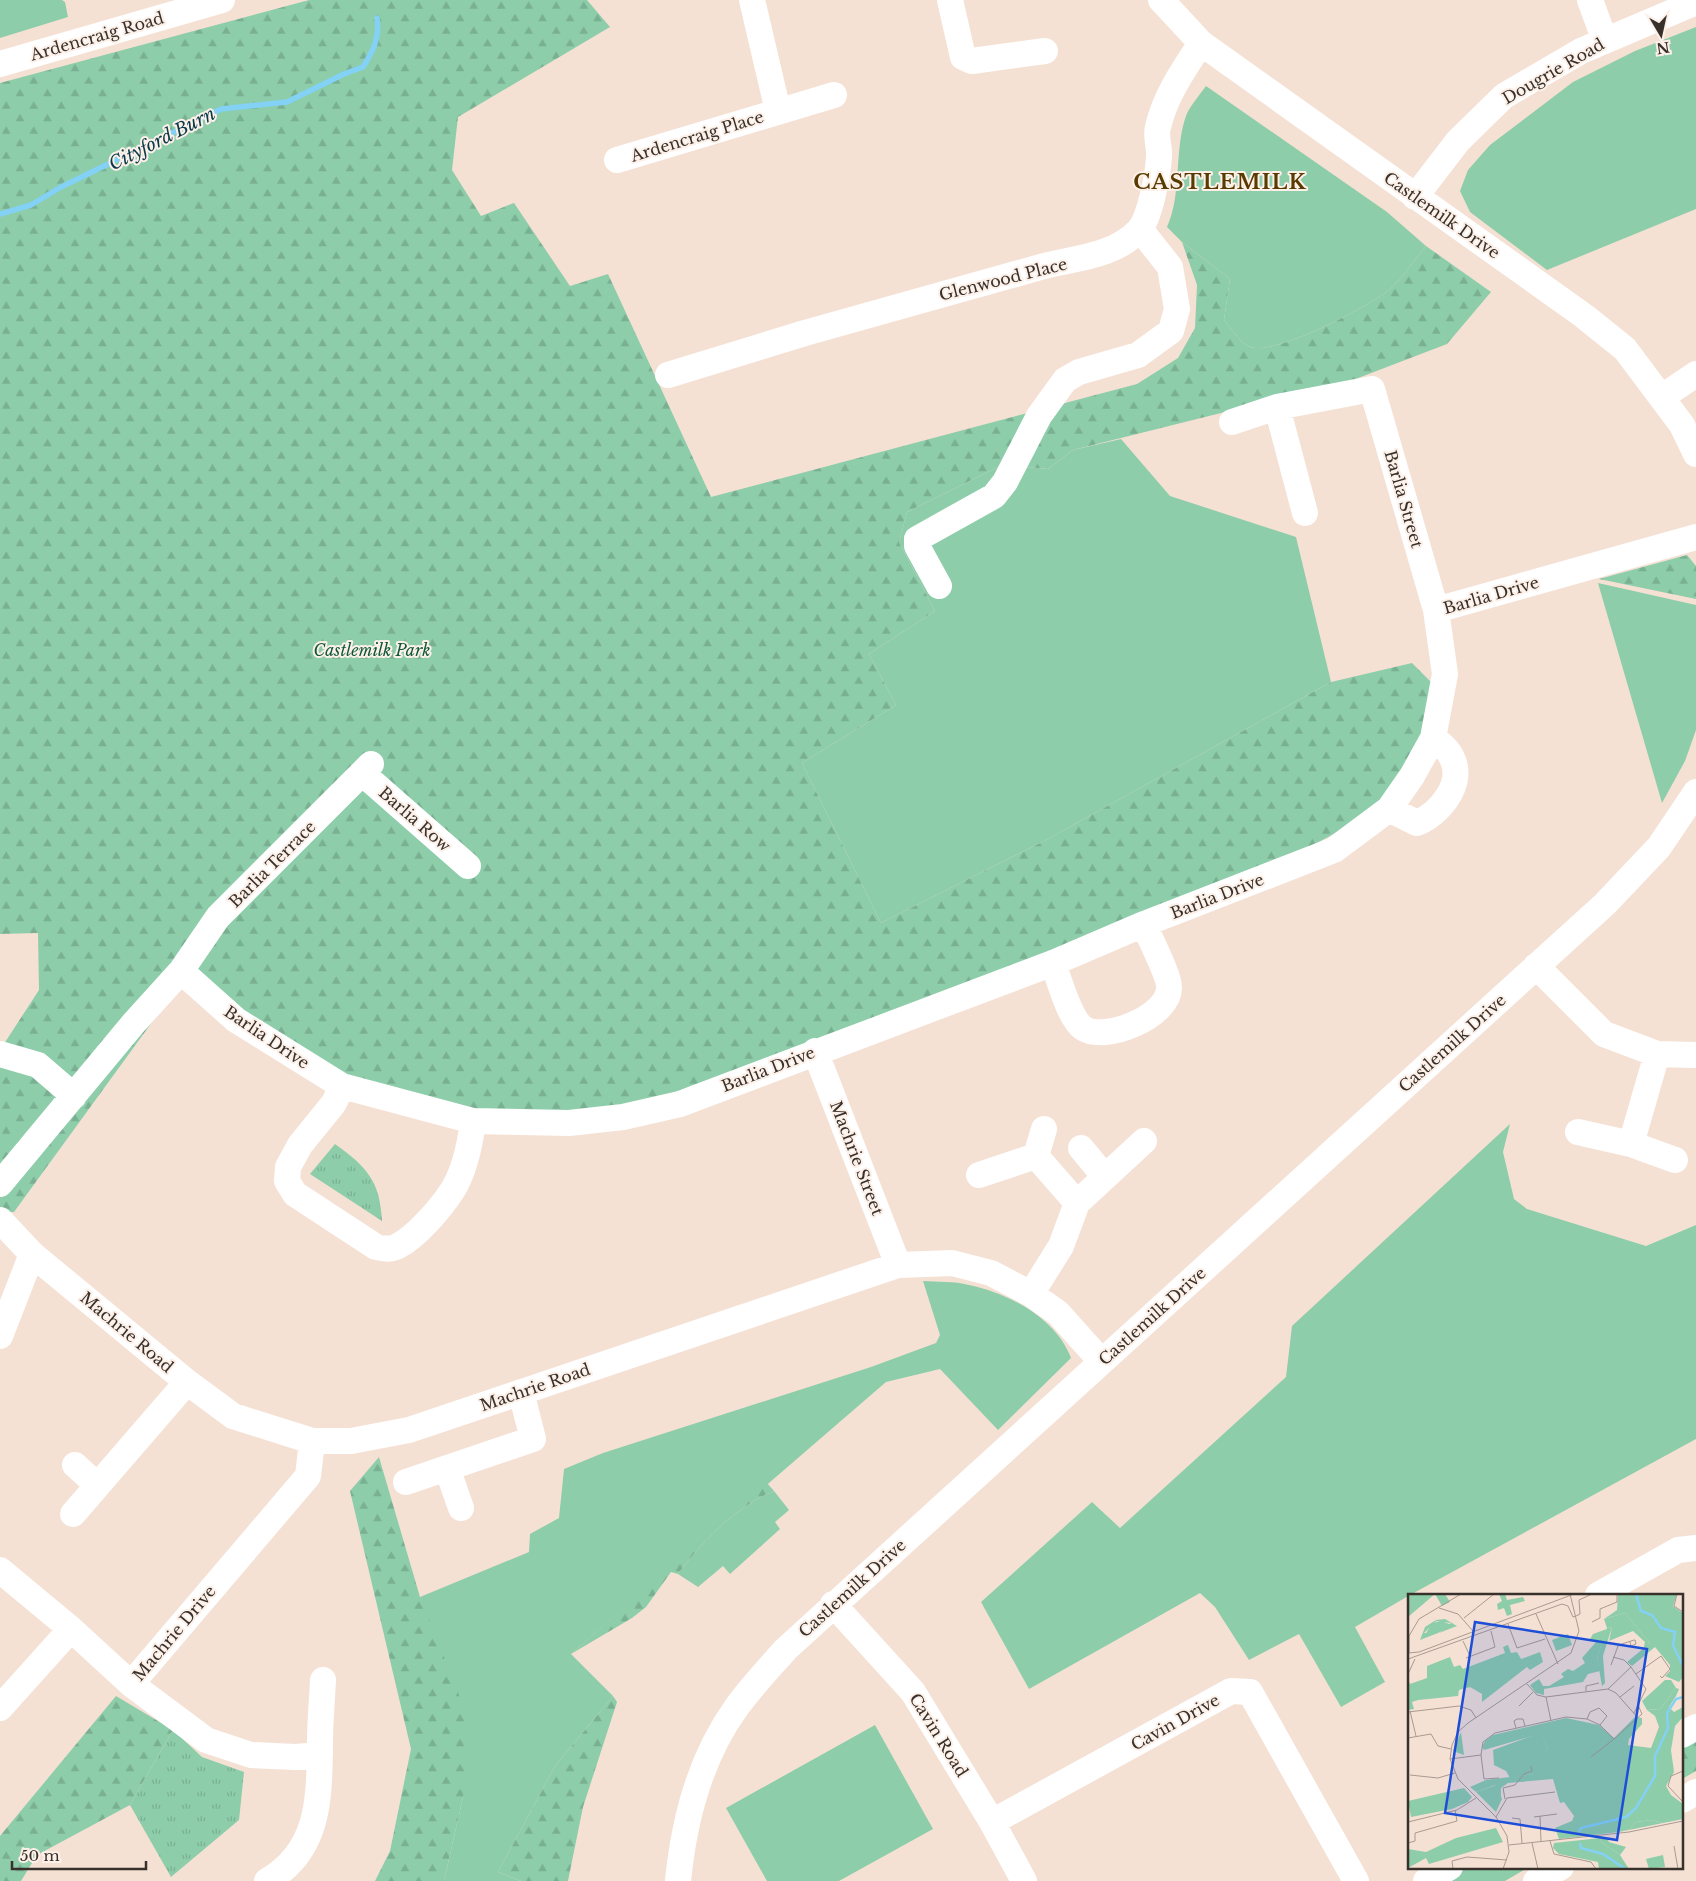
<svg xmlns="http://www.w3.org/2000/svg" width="1696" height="1881" font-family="'Libre Baskerville',serif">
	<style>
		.green { fill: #8dcdaa }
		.forest { fill: url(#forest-firs) }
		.park { fill: url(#park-tufts) }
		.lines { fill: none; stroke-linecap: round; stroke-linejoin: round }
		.stream { stroke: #83d1f5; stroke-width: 5.5 }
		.minor { stroke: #fff; stroke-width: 26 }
		.labels { text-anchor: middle; stroke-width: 4; stroke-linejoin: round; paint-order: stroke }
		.street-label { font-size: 16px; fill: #38302b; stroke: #fcf0e8 }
		.park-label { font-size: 16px; font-style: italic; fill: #0d5839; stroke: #fcf0e8 }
		.water-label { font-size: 18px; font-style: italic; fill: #0a394b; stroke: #fcf0e8 }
		.district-label { font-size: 21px; font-weight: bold; letter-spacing: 1px; fill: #583b00; stroke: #fcf0e8 }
		.inset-river { fill: none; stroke: #83d1f5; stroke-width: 2.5 }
		.inset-road { fill: none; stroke: #a99a90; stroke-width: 1 }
		.view { fill: #1d4ed8; fill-opacity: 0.15; stroke: #1d4ed8; stroke-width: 2.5 }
		.inset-edge { fill: none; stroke: #38302b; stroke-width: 2.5 }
	</style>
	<defs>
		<pattern id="forest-firs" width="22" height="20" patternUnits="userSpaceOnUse" patternTransform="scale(1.25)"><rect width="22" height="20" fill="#8dcdaa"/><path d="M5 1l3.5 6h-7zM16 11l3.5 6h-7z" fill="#7ab092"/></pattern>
		<pattern id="park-tufts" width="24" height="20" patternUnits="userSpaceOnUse" patternTransform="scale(1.25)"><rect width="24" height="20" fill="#8dcdaa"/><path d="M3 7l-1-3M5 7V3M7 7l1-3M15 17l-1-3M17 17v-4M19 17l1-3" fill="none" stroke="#7ab092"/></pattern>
	</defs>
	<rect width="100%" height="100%" fill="#f5e1d4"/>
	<!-- green -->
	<path class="green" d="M0 0H62L65 2 68 17 0 38Z
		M1696 27V209L1547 270 1470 212 1460 191 1468 170 1490 145 1573 82 1635 51Z
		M1206 86 1387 212 1426 246C1414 260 1403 278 1389 290 1367 307 1276 356 1250 347 1241 344 1231 328 1224 320L1230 279 1182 242 1167 227C1182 194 1174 154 1185 119 1188 108 1199 96 1206 86Z
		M1121 439 1170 496 1296 537 1331 682 1046 840 881 923 802 763 896 705 869 654 935 611 899 542 907 512 1002 465 1048 469 1073 450Z
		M1598 583 1696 605V730L1685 761 1662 803Z
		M1510 1124 1503 1152 1514 1199 1527 1209 1646 1246 1696 1225V1439L1410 1595 1355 1627 1385 1682 1341 1707 1299 1634 1249 1660 1215 1607 1200 1593 1029 1689 981 1602 1092 1502 1120 1528 1286 1377 1292 1326Z
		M923 1281C938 1282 954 1281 969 1285 1008 1293 1056 1318 1071 1358L998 1430 940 1369 886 1382 571 1654 613 1696 555 1766 498 1872 521 1881H444L463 1797 420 1597 529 1552 530 1534 559 1518 564 1469 603 1453 871 1367 936 1343 940 1335Z
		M774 1491 789 1510 775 1522 780 1529 730 1574 723 1566 698 1587 678 1574C703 1541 735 1507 774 1491Z
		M875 1725 933 1829 839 1881H767L726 1808Z
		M1467 1867H1529L1505 1881H1442Z"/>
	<!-- forest -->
	<path class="forest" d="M309 0H587L610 27 458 117 452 170 481 216 514 203 570 286 608 274 711 497 1137 384 1178 358 1195 328 1197 285 1182 242 1230 279 1224 320C1231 328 1241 344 1250 347 1276 356 1367 307 1389 290 1403 278 1414 260 1426 246L1491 292 1447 344 1353 380 1073 450 1048 469 1002 465 907 512 899 542 935 611 869 654 896 705 802 763 881 923 1046 840 1331 682 1412 663 1437 688C1430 709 1425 734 1414 753 1386 804 1356 824 1305 849L673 1101 517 1119 346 1084 182 981 14 1212H0V1050L39 990 38 933 0 934V83Z
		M1687 555 1696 566V599L1599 579Z
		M379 1457 420 1597 469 1720 463 1797 444 1881H375L390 1851 411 1749 350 1491Z
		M767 1483 774 1491C735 1507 703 1541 678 1574L671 1572 646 1607 632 1618 571 1654Z
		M116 1696 173 1730 130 1805 37 1855 21 1881H0V1836Z
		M613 1696 617 1702 583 1807 568 1881H521L498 1872 555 1766Z
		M1696 1738V1771L1682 1779V1745Z"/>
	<!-- park -->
	<path class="park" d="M335 1144C367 1167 380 1181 382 1221L310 1174Z
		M173 1730 202 1757 244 1772 239 1820 171 1877 130 1805Z"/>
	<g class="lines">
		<!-- stream -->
		<path class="stream" d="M0 214 31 205 61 187 221 109 287 102 344 74 363 67C373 51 380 38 377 18"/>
		<!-- minor -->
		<path class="minor" d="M752 0 778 111
			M950 0 963 57 972 61 1045 51
			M1161 0 1201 43 1584 316 1625 349 1682 425 1696 454
			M1590 0 1605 41
			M0 64 222 0
			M617 160 834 95
			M1415 197 1458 141 1504 96 1581 51 1696 2
			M668 375 805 333 1037 268C1071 258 1113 258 1139 230 1150 218 1158 174 1159 157 1160 147 1155 136 1158 127 1165 96 1184 69 1201 43
			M1662 397 1696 374
			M1277 407 1305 513
			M1232 422 1277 407 1372 389 1436 610
			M939 586 917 546V539L994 496 1005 482 1039 416 1065 380 1079 372 1138 355 1171 331 1177 309 1170 267 1140 229
			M362 773 468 866
			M1389 809 1417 823C1439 814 1465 784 1452 758 1448 749 1441 744 1433 738
			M1053 963C1059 979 1069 1018 1083 1028 1105 1043 1169 1016 1169 988 1170 977 1149 937 1144 924
			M1536 966 1604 1034 1657 1054 1696 1055
			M181 971 218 917 371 764
			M815 1051 898 1265
			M0 1054 38 1065 74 1096
			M342 1086 334 1103 300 1145 288 1167 287 1181 295 1194 376 1247C384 1249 391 1250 398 1246 416 1237 441 1208 452 1191 465 1171 470 1145 473 1121
			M1578 1132 1631 1144 1675 1160
			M1631 1144 1657 1054
			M1081 1148 1105 1177
			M1036 1156 1077 1203
			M979 1175 1036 1156 1044 1129
			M0 1184 133 1024 181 971 236 1020 342 1086 473 1121 569 1123 623 1117 680 1104 1053 963 1144 924 1334 850 1389 809 1412 776 1433 738 1445 674 1436 610 1696 537
			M0 1220 32 1254 187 1382 233 1416 312 1441H351L409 1430 898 1265 952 1263 991 1273 1031 1294 1058 1313 1101 1361
			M1031 1294 1061 1246 1077 1203 1144 1141
			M0 1336 32 1254
			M75 1465 97 1485
			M447 1468 461 1508
			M406 1482 533 1439 521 1392
			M73 1514 187 1382
			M0 1570 71 1629 131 1684 308 1476 312 1441
			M1598 1595 1678 1550 1696 1548
			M833 1604 913 1692 992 1822 1024 1881
			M131 1684 206 1740 251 1755 295 1757 320 1755
			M0 1708 71 1629
			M1682 1735 1696 1727
			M1682 1800 1696 1792
			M992 1822 1231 1691 1250 1692 1356 1881
			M267 1881C321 1850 319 1796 320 1742 320 1721 322 1701 323 1680
			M678 1881C684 1820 700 1758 736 1708 751 1687 769 1668 786 1649L1605 904 1659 847 1696 792
			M1426 1881 1450 1867
			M1536 1881 1561 1867"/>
	</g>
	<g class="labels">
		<!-- street labels -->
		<g class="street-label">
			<text transform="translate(97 36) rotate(-16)" y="6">Ardencraig Road</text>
			<text transform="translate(1553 71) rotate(-30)" y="6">Dougrie Road</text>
			<text transform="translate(697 136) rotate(-17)" y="6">Ardencraig Place</text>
			<text transform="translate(1442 215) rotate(35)" y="6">Castlemilk Drive</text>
			<text transform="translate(1003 279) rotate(-14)" y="6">Glenwood Place</text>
			<text transform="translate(1404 499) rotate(74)" y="6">Barlia Street</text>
			<text transform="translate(1491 595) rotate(-16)" y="6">Barlia Drive</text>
			<text transform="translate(415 819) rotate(41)" y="6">Barlia Row</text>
			<text transform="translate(272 864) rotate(-45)" y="6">Barlia Terrace</text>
			<text transform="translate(1217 896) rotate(-21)" y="6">Barlia Drive</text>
			<text transform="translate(267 1037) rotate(34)" y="6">Barlia Drive</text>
			<text transform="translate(1452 1043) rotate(-42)" y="6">Castlemilk Drive</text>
			<text transform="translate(768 1069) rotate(-21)" y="6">Barlia Drive</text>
			<text transform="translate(857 1158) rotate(69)" y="6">Machrie Street</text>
			<text transform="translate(1152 1316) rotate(-42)" y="6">Castlemilk Drive</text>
			<text transform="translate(127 1332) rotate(40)" y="6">Machrie Road</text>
			<text transform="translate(535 1387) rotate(-19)" y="6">Machrie Road</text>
			<text transform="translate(852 1588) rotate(-42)" y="6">Castlemilk Drive</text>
			<text transform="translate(174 1633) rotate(-50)" y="6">Machrie Drive</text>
			<text transform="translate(1175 1722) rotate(-29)" y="6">Cavin Drive</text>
			<text transform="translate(939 1735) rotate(58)" y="6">Cavin Road</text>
		</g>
		<!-- park labels -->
		<g class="park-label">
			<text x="372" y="656">Castlemilk Park</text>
		</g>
		<!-- water labels -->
		<g class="water-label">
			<text transform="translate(162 139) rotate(-27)" y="6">Cityford Burn</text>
		</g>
		<!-- district labels -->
		<g class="district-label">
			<text x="1220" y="189">CASTLEMILK</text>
		</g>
	</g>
	<!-- overview -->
	<g transform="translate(1408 1594)">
		<rect width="275" height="275" fill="#f5e1d4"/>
		<path d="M91 0H97L99 6 115 3 117 7 102 11 104 20 99 22 96 14 90 16 89 10 94 7ZM217 19 242 49 235 57 237 48 225 37 201 47 204 33 199 34 196 25ZM33 27 44 31 30 39 17 41 24 29ZM199 35 189 64 192 77 180 80 175 88 136 95V101L128 99 122 91 131 85 135 92H141L156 83 153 80 160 75 165 77 177 69 174 64 188 48 182 45 185 40ZM160 40 164 51 148 57 144 46ZM100 51 103 59 109 58 113 65 132 58 135 68 122 76 119 73 74 108V100L62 93 51 96 50 102 10 106 4 108 6 115 0 116V85L2 90 19 84V72L42 63 46 73 52 71 55 75 97 59 95 53ZM53 138 56 161 45 157ZM134 138 140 156 125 180 102 184 98 177 86 171 85 156ZM88 191 94 205 88 218 68 198ZM56 194 64 203 60 208 44 215 3 223 0 207ZM244 226 255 229 211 238 222 235 228 228ZM192 244H199L201 248 218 253 212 261 193 248ZM255 261 257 273 241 275 238 265Z" fill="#8dcdaa"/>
		<path d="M210 0H269L265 12 275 19V83L271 88 257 82 262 77V71L247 53 224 72 219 68 242 49 217 19 196 25 209 16ZM37 25 49 32 31 39 43 29 28 27 16 39H30L12 46 17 33 28 26ZM204 33 195 62 197 89 194 92 189 64 199 34ZM268 94 271 95 268 102 261 113 266 118 275 113V123L267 132 263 156 266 178 258 192 263 201 275 210V225L255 229 244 226 228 228 222 235 211 238 151 245 147 234 164 227 166 222 156 208 152 209 145 185 100 189 93 194V203L87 191 68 198 62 193 78 186 125 180 124 169 131 166 129 160 140 156 134 139 76 156 74 153 77 147 85 141 158 124 191 131 206 144 227 123 234 124V130L221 145 220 151 243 154 251 133 247 122 239 116 252 115ZM88 234 95 248 21 270 18 264 0 274V255L18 258 48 244ZM192 244 193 248 212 261 221 275H191L190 268 151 260 145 254 146 249Z" fill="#8dcdaa"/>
		<path d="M0 0H37L42 8 34 12 27 0 0 23ZM257 86H263L268 94 252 115 239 116 234 107Z" fill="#8dcdaa"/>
		<path class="inset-river" d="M228 0 233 17 244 21 253 34 267 38 265 51 275 72M171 238 173 234 218 223 228 214 247 182V162L260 134 259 119 268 105 275 103M172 249 173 254 195 260 217 275"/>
		<path class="inset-road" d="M269 0 266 12 275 18M31 14 50 20 65 37M128 20 150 70M168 22 172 20 171 6 184 0M56 24 86 0M184 28 192 24V15L209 8V0M100 30 109 54 137 45M55 47 62 62M0 59 11 58 166 0M1 59V42L11 25 53 0M205 63 216 66 223 73M58 64 87 53 83 37M0 65 154 10 160 12 165 23 168 22M203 71 210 52 214 50 226 46H227L228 50 223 52 222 48M0 80 7 65M228 80 253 62 262 75 254 84 252 82M119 90 129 101 138 103 200 95 208 99 230 124M200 95 223 73 238 95 226 119M178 97V92L191 89M138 103 143 127M212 103 226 92M111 112 125 98M2 117 8 142M0 118 51 112 63 116 68 124M179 125 182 118 191 114 199 122 192 131M108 134 106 127 109 125H115L117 132M0 144 23 140 30 152 43 155M73 161 76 185 91 184M183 163 206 145M42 165 73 161 75 148 87 139 158 123 179 125 192 131 206 145 234 120 230 111M275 177 263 182 260 192 275 208M2 181 30 184 47 179M97 205 95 194 107 191 116 180 124 177 123 172M132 222 133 248M88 223 99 204 147 198M126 223 149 220M104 224 112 225 114 249M0 228 49 216 68 204M142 247 146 260 183 268 188 275M0 249 7 247V239L49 227 47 216M124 249 130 275M101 251 221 238 275 227M266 252 270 275M45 275 44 267 59 263 99 266M95 275 101 258 99 242 88 223 50 185 42 165 44 151 50 138 60 129 163 59 171 37 162 0"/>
		<path class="view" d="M67 28 239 55 209 246 37 219Z"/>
		<rect width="275" height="275" class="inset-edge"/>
	</g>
	<!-- north arrow -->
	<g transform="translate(1661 35) rotate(171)" stroke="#fcf0e8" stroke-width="4" paint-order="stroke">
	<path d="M0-4L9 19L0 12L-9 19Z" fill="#38302b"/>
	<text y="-8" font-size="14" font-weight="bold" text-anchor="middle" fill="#38302b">N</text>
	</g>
	<!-- scale -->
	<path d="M12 1861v8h134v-8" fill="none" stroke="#38302b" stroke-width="2.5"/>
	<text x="20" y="1861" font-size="15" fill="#38302b" stroke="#fcf0e8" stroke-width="4" paint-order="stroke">50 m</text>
</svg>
